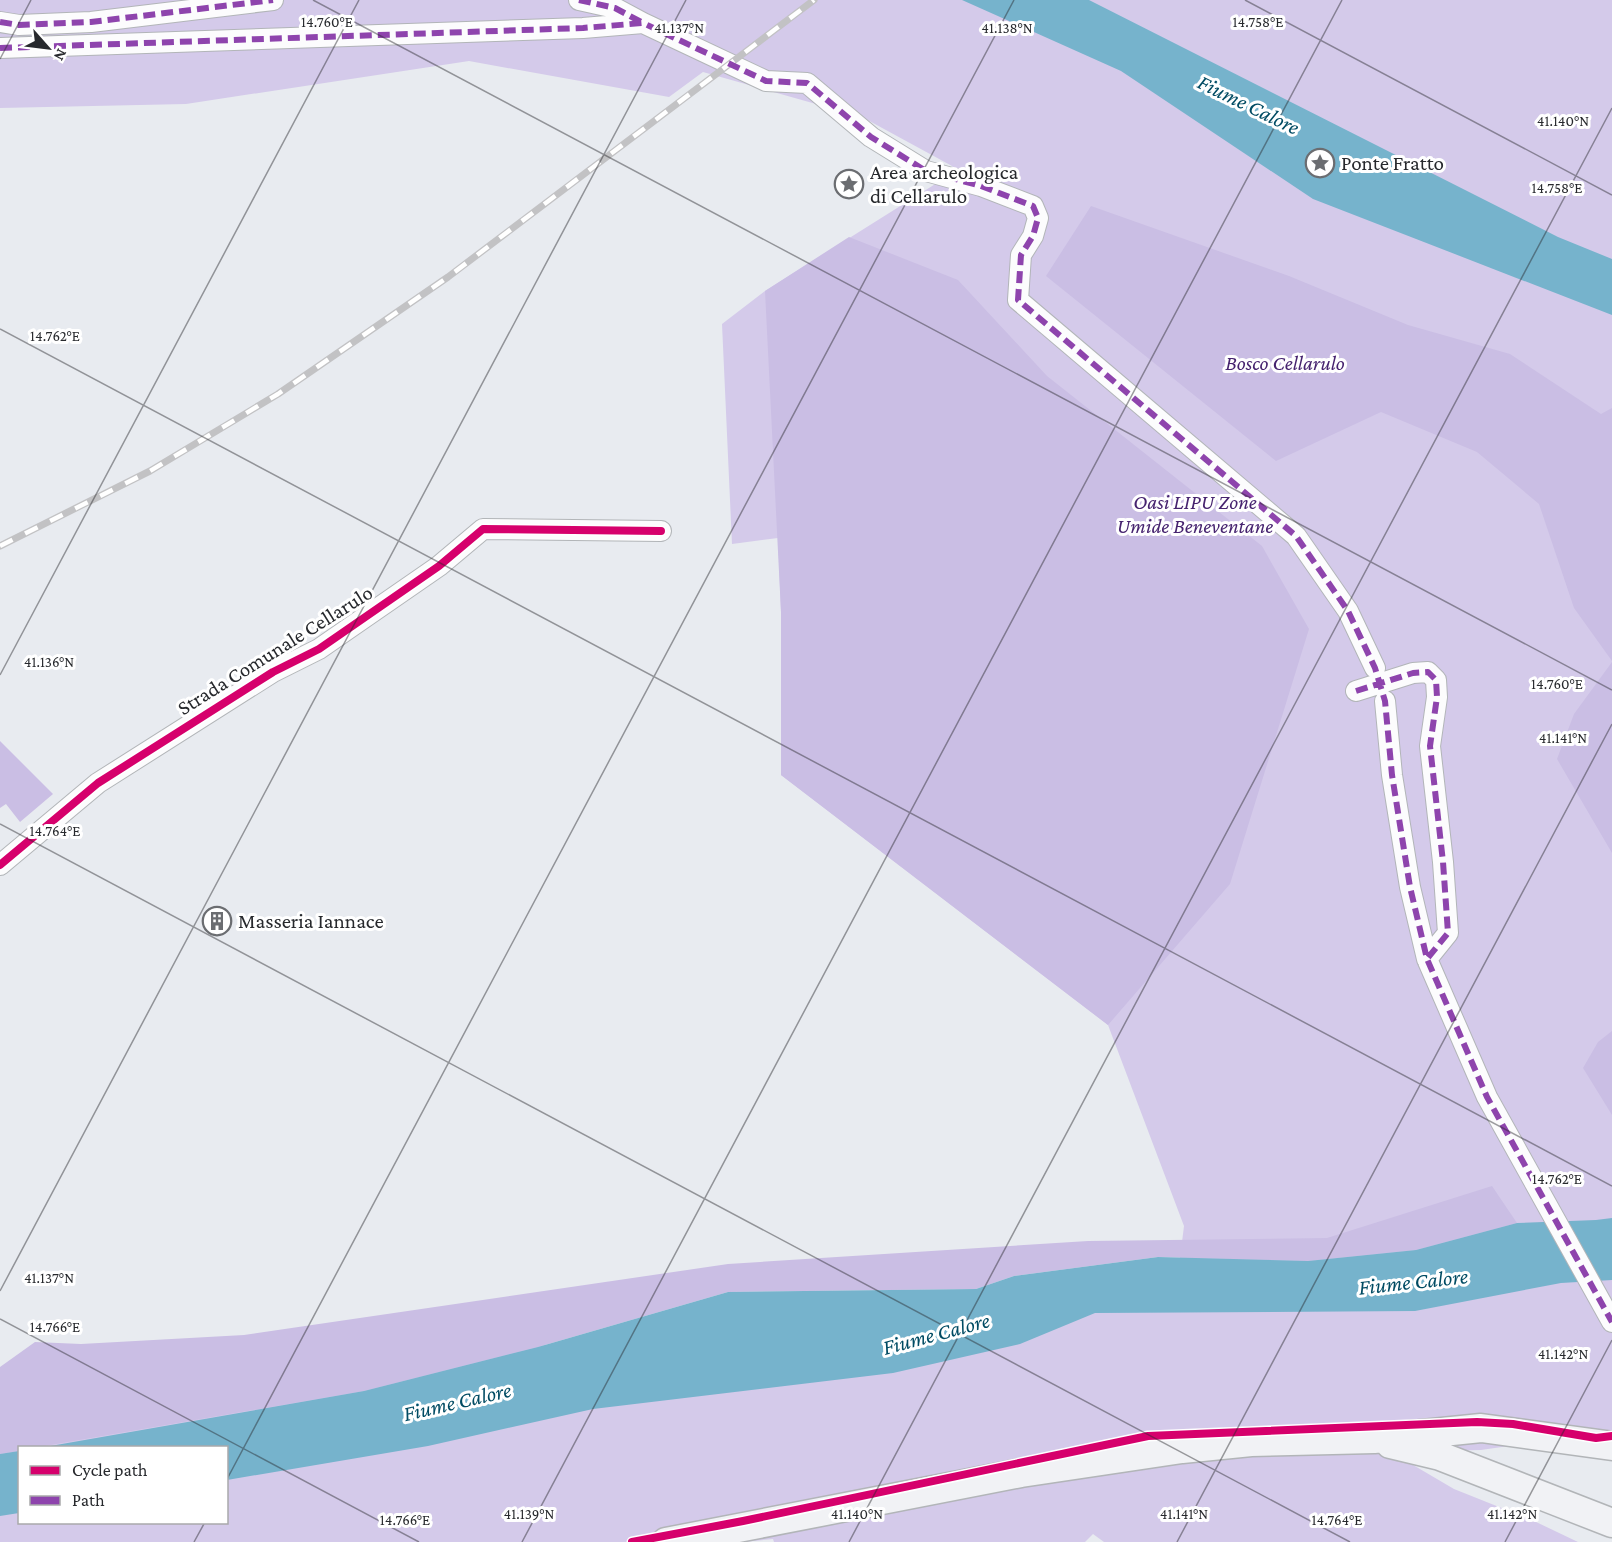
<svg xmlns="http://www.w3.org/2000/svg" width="1612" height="1542" font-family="'Crimson Pro',serif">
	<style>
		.green { fill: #d4caea; fill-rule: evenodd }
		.forest { fill: #cabee4 }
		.water { fill: #76b3cc }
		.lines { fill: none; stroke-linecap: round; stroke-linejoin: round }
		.street-casing { stroke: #b2b5b8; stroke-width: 22 }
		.secondary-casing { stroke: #b2b5b8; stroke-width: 31 }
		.street { stroke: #fcfcfd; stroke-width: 20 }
		.secondary { stroke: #f1f2f5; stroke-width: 28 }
		.rail-casing { stroke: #c2c2c4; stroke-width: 7 }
		.rail { stroke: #fff; stroke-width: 4.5; stroke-dasharray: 14; stroke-linecap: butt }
		.quiet { stroke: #8e44ad; stroke-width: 6; stroke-dasharray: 12 6; stroke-linecap: butt }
		.cycleway-casing { stroke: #fff; stroke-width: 11 }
		.cycleway { stroke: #d6006c; stroke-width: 8 }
		.ticks { fill: none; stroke: #27292d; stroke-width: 1.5; stroke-opacity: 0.45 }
		.labels { text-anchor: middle; stroke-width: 6; stroke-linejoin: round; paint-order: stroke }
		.poi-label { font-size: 21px; fill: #27292d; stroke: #fff; text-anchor: start }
		.park-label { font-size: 21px; font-style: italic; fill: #46236f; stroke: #fff }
		.street-label { font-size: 21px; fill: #27292d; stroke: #fff }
		.water-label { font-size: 22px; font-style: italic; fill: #004b63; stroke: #fff }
		.ticks-label { font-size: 15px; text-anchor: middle; fill: #27292d; stroke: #fff; stroke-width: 6; stroke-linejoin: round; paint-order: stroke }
	</style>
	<rect width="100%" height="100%" fill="#e8ebf0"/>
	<!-- green -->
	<path class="green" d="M0 0H1612V1431L1481 1450 1391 1452 1454 1489 1534 1521 1578 1542H1104L1093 1534 1085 1542H774L773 1539 743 1542H0V1413L1179 1266 1184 1226 1108 1025 781 775V612L778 538 732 544 722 324 765 291 956 171 952 166 862 117 703 72 669 97 469 61 186 104 0 108ZM20 1448H226V1522H20Z"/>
	<!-- forest -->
	<path class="forest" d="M1091 206 1289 276 1408 325 1510 354 1601 414 1612 408V661L1574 608 1539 504 1477 452 1381 412 1276 461 1046 276Z
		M849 237 958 280 1047 376 1262 546 1309 629 1230 884 1108 1025 781 775V612L765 291Z
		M1612 662V853L1557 759 1574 714Z
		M0 741 53 794 20 822 6 804 0 808Z
		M1612 1031V1115L1583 1068 1598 1042Z
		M1492 1186 1517 1223 1416 1250 1308 1261 1158 1257 1014 1276 976 1289 728 1292 538 1347 364 1391 39 1447 20 1448 19 1451 0 1454V1367L35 1342 81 1344 244 1335 728 1264 1088 1241 1327 1238Z"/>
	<!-- water -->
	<path class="water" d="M962 0H1089L1558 237 1612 259V315L1313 199 1121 71Z
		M1612 1218V1280L1561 1283 1415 1311 1095 1313 1020 1344 893 1373 593 1409 428 1446 227 1480 226 1448H39L364 1391 538 1347 728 1292 976 1289 1014 1276 1158 1257 1308 1261 1416 1250 1517 1223 1596 1220Z
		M19 1451V1513L0 1516V1454Z"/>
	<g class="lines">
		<!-- street casing -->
		<g class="street-casing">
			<path id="street" d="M579 0 615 8 643 23
				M0 22 19 25 91 22 273 0
				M0 48 583 28 643 23 766 81 807 83 871 137 926 171 981 186 1033 206 1038 218 1033 236 1021 255 1018 300 1296 536 1348 611 1375 668
				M1356 691 1413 673 1428 672 1436 680 1437 697 1430 746 1443 862 1448 933 1427 959
				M1385 701 1392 775 1410 887 1427 959 1487 1097 1612 1322
				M0 865 98 783 273 672 319 649 439 566 483 529 661 531"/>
		</g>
		<!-- secondary casing -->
		<g class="secondary-casing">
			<path id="secondary" d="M1390 1444 1440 1456 1612 1523
				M666 1542 1021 1473 1182 1449 1251 1442 1374 1439 1481 1428 1612 1446"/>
		</g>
		<!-- street -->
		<use href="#street" class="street"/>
		<!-- secondary -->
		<use href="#secondary" class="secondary"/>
		<!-- rail casing -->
		<g class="rail-casing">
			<path id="rail" d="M0 546 150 471 278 394 448 277 814 0"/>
		</g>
		<!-- rail -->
		<use href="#rail" class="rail"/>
		<!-- quiet -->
		<path class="quiet" d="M579 0 615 8 643 23
			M0 22 19 25 91 22 273 0
			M0 48 583 28 643 23 766 81 807 83 871 137 926 171 981 186 1033 206 1038 218 1033 236 1021 255 1018 300 1296 536 1348 611 1375 668 1385 701 1392 775 1410 887 1427 959 1487 1097 1612 1322
			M1356 691 1413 673 1428 672 1436 680 1437 697 1430 746 1443 862 1448 933 1427 959"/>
		<!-- cycleway casing -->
		<g class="cycleway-casing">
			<path id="cycleway" d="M0 865 98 783 273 672 319 649 439 566 483 529 661 531
				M632 1542 743 1521 1148 1436 1477 1422 1513 1424 1596 1438 1612 1436"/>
		</g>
		<!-- cycleway -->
		<use href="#cycleway" class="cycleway"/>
	</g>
	<!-- ticks -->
	<path class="ticks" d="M313 0 1612 690M1245 0 1612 195M0 59 31 0M0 329 1612 1186M0 675 359 0M0 824 1350 1542M0 1291 686 0M0 1319 419 1542M226 1481 1014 0M194 1542 205 1522M522 1542 1342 0M849 1542 1612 108M1177 1542 1612 724M1505 1542 1612 1340"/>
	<!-- icons -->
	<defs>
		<g id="sight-ring" transform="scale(1.5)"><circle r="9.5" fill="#fff" stroke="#6b6d71" stroke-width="1.5"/><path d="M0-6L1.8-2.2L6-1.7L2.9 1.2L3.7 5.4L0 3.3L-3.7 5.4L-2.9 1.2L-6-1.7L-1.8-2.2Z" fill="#6b6d71"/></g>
		<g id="building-ring" transform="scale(1.5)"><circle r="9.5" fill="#fff" stroke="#6b6d71" stroke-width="1.5"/><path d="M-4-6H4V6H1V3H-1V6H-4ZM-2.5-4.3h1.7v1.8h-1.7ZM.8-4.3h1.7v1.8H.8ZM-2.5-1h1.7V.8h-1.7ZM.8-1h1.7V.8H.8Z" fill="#6b6d71"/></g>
	</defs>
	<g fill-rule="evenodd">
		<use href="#sight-ring" x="1320" y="163"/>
		<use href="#sight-ring" x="849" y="184"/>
		<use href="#building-ring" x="217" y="921"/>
	</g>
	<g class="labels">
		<!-- poi labels -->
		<g class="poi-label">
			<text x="1341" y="170">Ponte Fratto</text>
			<text x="870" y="179">Area archeologica<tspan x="870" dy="24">di Cellarulo</tspan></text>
			<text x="238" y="928">Masseria Iannace</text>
		</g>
		<!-- park labels -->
		<g class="park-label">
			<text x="1285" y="370">Bosco Cellarulo</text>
			<text x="1195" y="509">Oasi LIPU Zone<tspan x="1195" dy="24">Umide Beneventane</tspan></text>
		</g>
		<!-- street labels -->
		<g class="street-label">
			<text transform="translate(275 650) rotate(-32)" y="7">Strada Comunale Cellarulo</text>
		</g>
		<!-- water labels -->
		<g class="water-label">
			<text transform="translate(1249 104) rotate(26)" y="8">Fiume Calore</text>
			<text transform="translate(1413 1281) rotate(-6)" y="8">Fiume Calore</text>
			<text transform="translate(936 1333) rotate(-15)" y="8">Fiume Calore</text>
			<text transform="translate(457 1401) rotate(-13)" y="8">Fiume Calore</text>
		</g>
	</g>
	<g class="ticks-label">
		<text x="327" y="27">14.760°E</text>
		<text x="1258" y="27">14.758°E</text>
		<text x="679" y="33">41.137°N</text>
		<text x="1007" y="33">41.138°N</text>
		<text x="1563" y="126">41.140°N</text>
		<text x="1557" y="193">14.758°E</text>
		<text x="55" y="341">14.762°E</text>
		<text x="49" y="667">41.136°N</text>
		<text x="1557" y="689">14.760°E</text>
		<text x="1563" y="743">41.141°N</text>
		<text x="55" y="836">14.764°E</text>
		<text x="1557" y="1184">14.762°E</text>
		<text x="49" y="1283">41.137°N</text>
		<text x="55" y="1332">14.766°E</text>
		<text x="1563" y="1359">41.142°N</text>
		<text x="529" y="1519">41.139°N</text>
		<text x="857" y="1519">41.140°N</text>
		<text x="1184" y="1519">41.141°N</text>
		<text x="1512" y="1519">41.142°N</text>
		<text x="405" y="1525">14.766°E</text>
		<text x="1337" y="1525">14.764°E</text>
	</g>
	<!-- legend -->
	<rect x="18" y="1446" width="210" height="78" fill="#ffffff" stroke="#a9a9ab" stroke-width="1.5"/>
	<rect x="30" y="1466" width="30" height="9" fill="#d6006c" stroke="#a9a9ab" stroke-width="1.5"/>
	<text x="72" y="1476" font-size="18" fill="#27292d">Cycle path</text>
	<rect x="30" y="1496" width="30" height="9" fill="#8e44ad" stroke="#a9a9ab" stroke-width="1.5"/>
	<text x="72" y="1506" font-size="18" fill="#27292d">Path</text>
	<!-- north arrow -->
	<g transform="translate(48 48) rotate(118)" stroke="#ffffff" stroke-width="4.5" paint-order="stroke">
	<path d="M0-4.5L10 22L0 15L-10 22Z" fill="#27292d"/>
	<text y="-9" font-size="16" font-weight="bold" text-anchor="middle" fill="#27292d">N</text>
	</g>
</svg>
